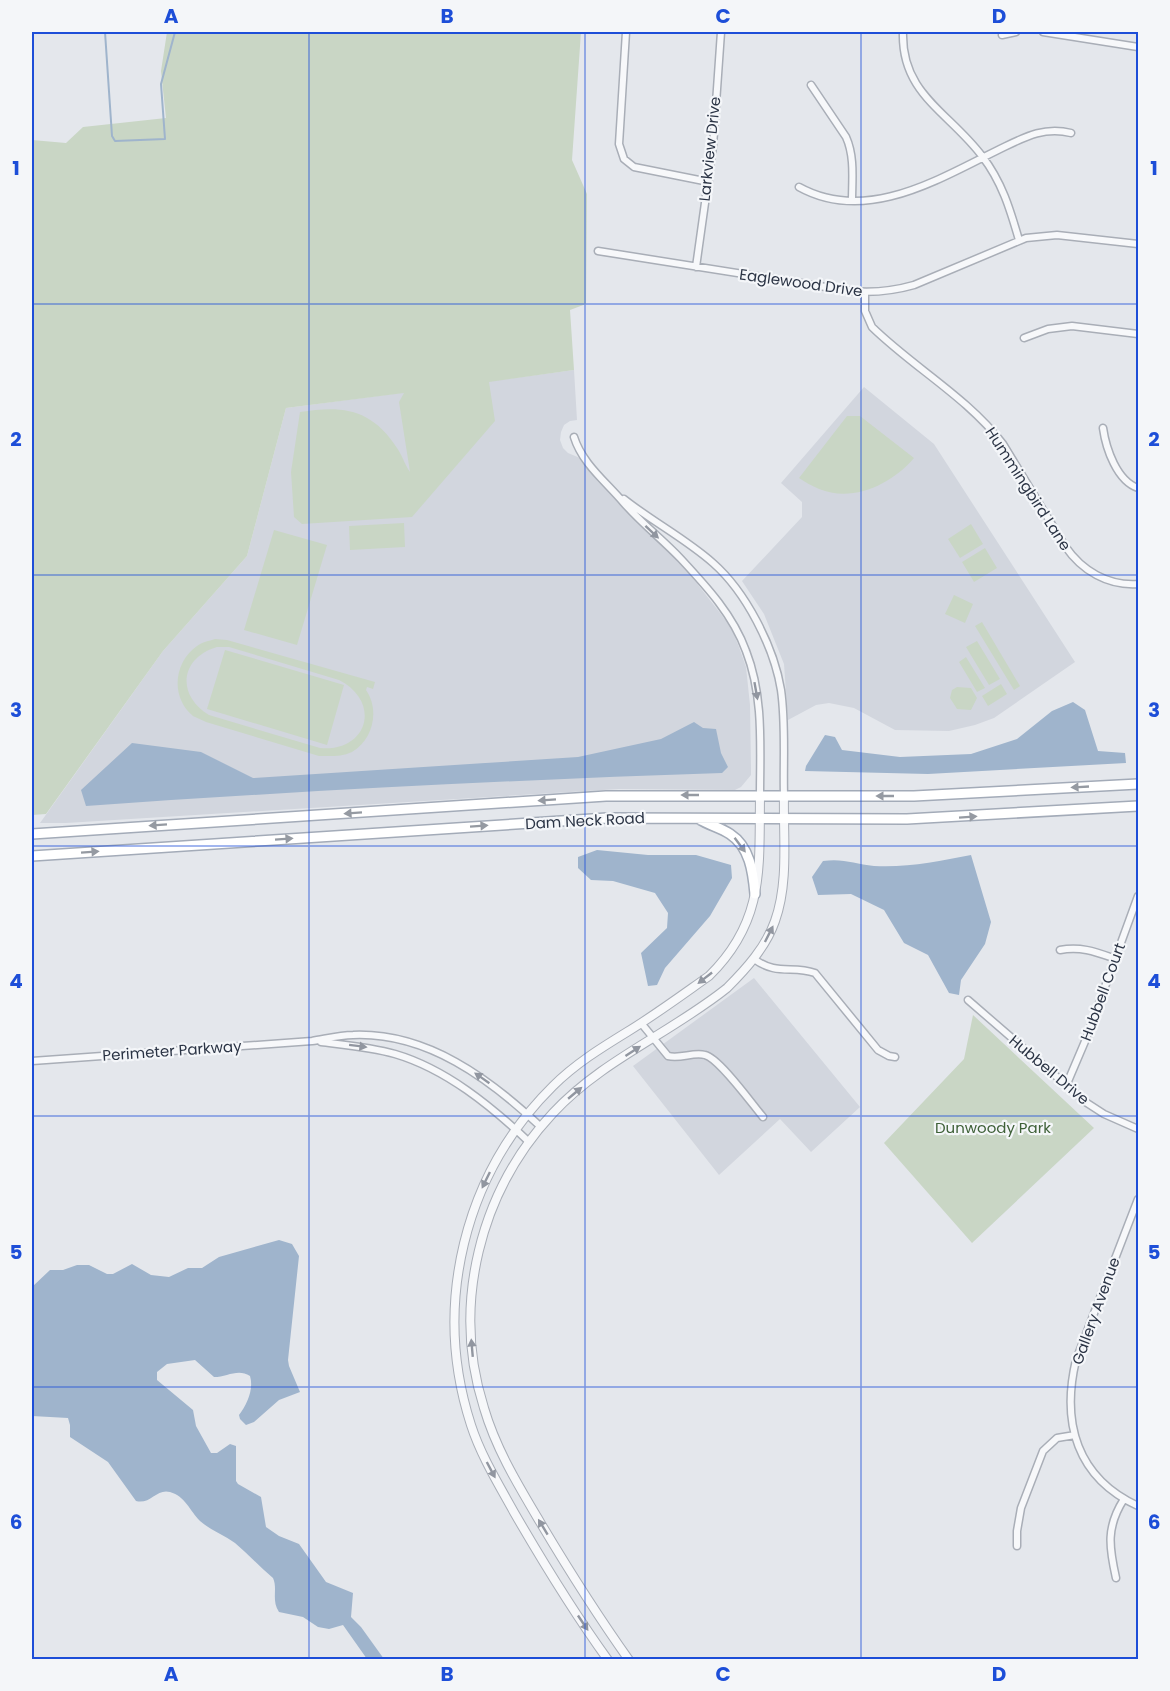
<svg xmlns="http://www.w3.org/2000/svg" width="1170" height="1691" font-family="Poppins,sans-serif">
	<style>
		.built { fill: #d2d6de }
		.green { fill: #c9d6c5; fill-rule: evenodd }
		.water { fill: #9fb4cc }
		.lines { fill: none; stroke-linecap: round; stroke-linejoin: round }
		.stream { stroke: #9fb4cc; stroke-width: 2 }
		.minor-casing { stroke: #a9aeb7; stroke-width: 9 }
		.tertiary-casing { stroke: #a9aeb7; stroke-width: 10 }
		.primary-casing { stroke: #a3abb8; stroke-width: 12 }
		.minor { stroke: #f7f8fa; stroke-width: 6 }
		.tertiary { stroke: #f7f8fa; stroke-width: 8 }
		.primary { stroke: #fff; stroke-width: 9 }
		.oneway { fill: #9196a0 }
		.oneway2 { fill: #959aa2 }
		.grid { fill: none; stroke: #1d4ed8; stroke-width: 1.5; stroke-opacity: 0.55 }
		.labels { text-anchor: middle; stroke-width: 4.5; stroke-linejoin: round; paint-order: stroke }
		.street-label { font-size: 15px; fill: #2b3445; stroke: #f4f6f9 }
		.park-label { font-size: 15px; fill: #3f6138; stroke: #f4f6f9 }
		.neatline { fill: none; stroke: #1d4ed8; stroke-width: 2 }
		.grid-label { font-size: 20px; text-anchor: middle; font-weight: bold; fill: #1d4ed8 }
	</style>
	<rect width="100%" height="100%" fill="#e4e7ec"/>
	<!-- built -->
	<path class="built" d="M574 370 577 420 570 421 564 425 561 432 560 440 563 448 568 453 580 458 598 482 674 554 731 627 739 647 746 667 750 705 751 768V775L741 787 735 790 619 789 66 823H40L163 651 247 556 286 408Z
		M864 387 934 444 1075 662 994 718 975 725 949 731 895 730 854 708 829 703 816 705 788 720 784 664 764 614 742 581 802 517V502L781 483Z
		M754 978 860 1107 811 1152 780 1119 719 1175 633 1066Z"/>
	<!-- green -->
	<path class="green" d="M167 32H581L572 160 587 194 586 304 570 310 574 370 489 382 495 421 412 517 302 524 294 517 291 472 300 412C343 405 372 409 397 448 402 455 405 465 410 472L399 402 404 393 286 408 247 556 163 651 46 814 32 815V140L66 143 83 127 166 118 161 71Z
		M847 416H860L914 458C892 484 853 503 819 489 812 486 805 482 799 478Z
		M404 523 405 547 350 550 349 526Z
		M971 524 983 544 960 558 948 539Z
		M274 530 327 545 297 645 244 630Z
		M985 548 997 568 974 582 962 562Z
		M954 595 973 604 965 623 945 614Z
		M982 622 1020 686 1014 690 975 626Z
		M215 639 227 640 375 682 373 689 367 687 366 690C380 710 373 740 352 752 341 757 330 756 319 756L206 722C202 720 197 718 193 716 170 697 174 662 197 646 202 642 209 641 215 639ZM217 647H229L339 680C382 702 368 752 320 748L209 715C176 695 180 658 217 647Z
		M977 641 1000 679 989 685 966 647Z
		M225 650 344 685 327 745 207 709Z
		M966 657 985 688 977 692 959 662Z
		M1001 684 1007 694 988 706 982 696Z
		M957 687 971 688 977 698 971 710 957 709 950 698 952 690Z
		M973 1015 1094 1128 972 1243 884 1143 964 1059Z"/>
	<!-- water -->
	<path class="water" d="M1073 702 1085 710 1098 751 1125 753 1126 763 928 774 805 771 806 766 825 735 835 737 842 750 900 757 971 754 1017 739 1052 711Z
		M694 722 703 728 716 729 721 753 728 767 722 773C510 780 298 791 86 806L81 790 132 743 201 752 253 778 578 757 661 739Z
		M597 850 648 855H696L731 865 732 878 710 916 665 968 657 985 648 986 641 953 667 928 668 913 655 893 613 881 591 880 578 868V857Z
		M971 855 991 922 985 944 961 980 959 995 949 993 928 955 904 943 884 910 851 894 818 895 812 877 823 861C843 858 855 864 874 866 907 868 939 861 971 855Z
		M279 1240 292 1244 299 1256 288 1360 289 1366 300 1392 279 1400 254 1422 246 1425 240 1419 239 1415C247 1405 254 1389 250 1376 238 1368 227 1377 214 1377L195 1360 167 1364 157 1372V1380L193 1410 196 1426 211 1453H217L230 1444 236 1446V1481L238 1484 261 1497 266 1527 279 1536 299 1544 326 1582 353 1593 351 1617 361 1627 384 1659H367L343 1625 329 1629 318 1627 303 1617 279 1612C271 1600 278 1589 273 1578 260 1567 248 1554 235 1543 224 1535 210 1530 200 1521 190 1511 185 1496 170 1492 157 1488 150 1505 136 1501L108 1462 70 1437V1425L68 1418 32 1416V1287L50 1270H63L77 1265H89L107 1274H113L132 1264 151 1275 169 1277 188 1268H202L219 1257Z"/>
	<g class="lines">
		<!-- stream -->
		<path class="stream" d="M105 32 112 136 115 141 165 139 161 84 175 32"/>
		<!-- minor casing -->
		<g class="minor-casing">
			<path id="minor" d="M626 32 619 144 624 159 634 167 709 182
				M903 32C901 94 949 112 982 156 1002 182 1010 209 1019 240
				M1043 32 1138 47
				M1002 35 1016 32
				M811 85 846 137C855 157 852 180 852 201
				M799 187C866 224 937 180 998 150 1023 138 1043 126 1071 133
				M598 251 851 291C873 293 893 291 914 285L1026 238 1057 235 1138 244
				M696 267 713 146 721 32
				M865 293V311L872 327C914 368 967 397 1003 444L1065 546C1082 571 1108 586 1138 584
				M1024 338 1048 329 1072 326 1138 334
				M1103 428C1106 449 1117 481 1138 488
				M574 437C582 463 605 481 623 502 640 522 662 539 681 559 707 587 733 615 746 651 764 697 760 748 760 796
				M624 499C653 522 686 539 713 563 746 592 774 647 781 690 786 725 783 761 784 796
				M1060 950C1081 946 1096 952 1116 959
				M754 959C777 976 792 965 815 973L878 1050 889 1056 895 1057
				M968 1000 1087 1103 1104 1114 1138 1129
				M641 1023 668 1056C681 1059 693 1052 705 1055 719 1058 752 1104 763 1117
				M321 1042C346 1045 371 1047 395 1054 446 1069 491 1106 529 1142
				M32 1061 312 1041C325 1039 339 1035 353 1035 427 1032 490 1079 541 1127
				M1066 1086 1086 1039 1138 896
				M1138 1199 1076 1360C1061 1423 1077 1478 1138 1506
				M1017 1546V1531L1021 1508 1043 1451 1057 1438 1075 1435
				M1116 1578C1109 1547 1106 1527 1124 1499"/>
		</g>
		<!-- tertiary casing -->
		<g class="tertiary-casing">
			<path id="tertiary" d="M608 1660C574 1613 544 1564 515 1514 499 1485 481 1456 471 1425 432 1305 464 1174 553 1086 575 1064 601 1048 627 1032 655 1015 682 995 709 976 765 921 759 868 760 796
				M629 1660C597 1615 568 1569 540 1522 518 1485 496 1449 484 1408 451 1305 480 1191 553 1113 602 1060 671 1033 727 988 746 969 766 947 775 921 789 882 783 836 784 796"/>
		</g>
		<!-- primary casing -->
		<g class="primary-casing">
			<path id="primary" d="M699 819C709 825 721 828 730 834 750 847 753 872 755 894
				M32 834 606 796H914L1138 784
				M32 856 607 818 907 819 1138 806"/>
		</g>
		<!-- minor -->
		<use href="#minor" class="minor"/>
		<!-- tertiary -->
		<use href="#tertiary" class="tertiary"/>
		<!-- primary -->
		<use href="#primary" class="primary"/>
	</g>
	<!-- one-way arrows -->
	<defs><path id="oneway-solid" d="M-6-.8H1V-3.2L6.5 0L1 3.2V.8H-6Z" transform="scale(1.5)"/></defs>
	<g class="oneway">
		<use href="#oneway-solid" transform="translate(652 532) rotate(43)"/>
		<use href="#oneway-solid" transform="translate(756 691) rotate(80)"/>
		<use href="#oneway-solid" transform="translate(769 934) rotate(-63)"/>
		<use href="#oneway-solid" transform="translate(705 978) rotate(142)"/>
		<use href="#oneway-solid" transform="translate(358 1046) rotate(7)"/>
		<use href="#oneway-solid" transform="translate(633 1051) rotate(-33)"/>
		<use href="#oneway-solid" transform="translate(482 1078) rotate(-145)"/>
		<use href="#oneway-solid" transform="translate(575 1093) rotate(-40)"/>
		<use href="#oneway-solid" transform="translate(486 1180) rotate(116)"/>
		<use href="#oneway-solid" transform="translate(472 1348) rotate(-95)"/>
		<use href="#oneway-solid" transform="translate(491 1470) rotate(62)"/>
		<use href="#oneway-solid" transform="translate(543 1527) rotate(-121)"/>
		<use href="#oneway-solid" transform="translate(583 1623) rotate(56)"/>
	</g>
	<g class="oneway2">
		<use href="#oneway-solid" transform="translate(1080 787) rotate(177)"/>
		<use href="#oneway-solid" transform="translate(690 795) rotate(-180)"/>
		<use href="#oneway-solid" transform="translate(885 796) rotate(180)"/>
		<use href="#oneway-solid" transform="translate(547 800) rotate(176)"/>
		<use href="#oneway-solid" transform="translate(353 813) rotate(176)"/>
		<use href="#oneway-solid" transform="translate(968 817) rotate(-4)"/>
		<use href="#oneway-solid" transform="translate(158 825) rotate(176)"/>
		<use href="#oneway-solid" transform="translate(479 826) rotate(-4)"/>
		<use href="#oneway-solid" transform="translate(284 839) rotate(-4)"/>
		<use href="#oneway-solid" transform="translate(740 845) rotate(53)"/>
		<use href="#oneway-solid" transform="translate(90 852) rotate(-4)"/>
	</g>
	<!-- grid -->
	<path class="grid" d="M309 32V1660M585 32V1660M861 32V1660M32 304H1138M32 575H1138M32 846H1138M32 1116H1138M32 1387H1138"/>
	<g class="labels">
		<!-- street labels -->
		<g class="street-label">
			<text transform="translate(710 149) rotate(-84)" y="5">Larkview Drive</text>
			<text transform="translate(801 283) rotate(8)" y="5">Eaglewood Drive</text>
			<text transform="translate(1028 489) rotate(57)" y="5">Hummingbird Lane</text>
			<text transform="translate(585 821) rotate(-3)" y="5">Dam Neck Road</text>
			<text transform="translate(1103 992) rotate(-70)" y="5">Hubbell Court</text>
			<text transform="translate(172 1051) rotate(-4)" y="5">Perimeter Parkway</text>
			<text transform="translate(1049 1070) rotate(40)" y="5">Hubbell Drive</text>
			<text transform="translate(1096 1311) rotate(-70)" y="5">Gallery Avenue</text>
		</g>
		<!-- park labels -->
		<g class="park-label">
			<text x="993" y="1133">Dunwoody Park</text>
		</g>
	</g>
	<!-- border -->
	<rect width="1170" height="1691" fill="none" stroke="#f4f6f9" stroke-width="66"/>
	<rect x="33" y="33" width="1104" height="1625" class="neatline"/>
	<g class="grid-label">
		<text x="171" y="23">A</text>
		<text x="447" y="23">B</text>
		<text x="723" y="23">C</text>
		<text x="999" y="23">D</text>
		<text x="16" y="175">1</text>
		<text x="1154" y="175">1</text>
		<text x="16" y="446">2</text>
		<text x="1154" y="446">2</text>
		<text x="16" y="717">3</text>
		<text x="1154" y="717">3</text>
		<text x="16" y="988">4</text>
		<text x="1154" y="988">4</text>
		<text x="16" y="1259">5</text>
		<text x="1154" y="1259">5</text>
		<text x="16" y="1529">6</text>
		<text x="1154" y="1529">6</text>
		<text x="171" y="1681">A</text>
		<text x="447" y="1681">B</text>
		<text x="723" y="1681">C</text>
		<text x="999" y="1681">D</text>
	</g>
</svg>
